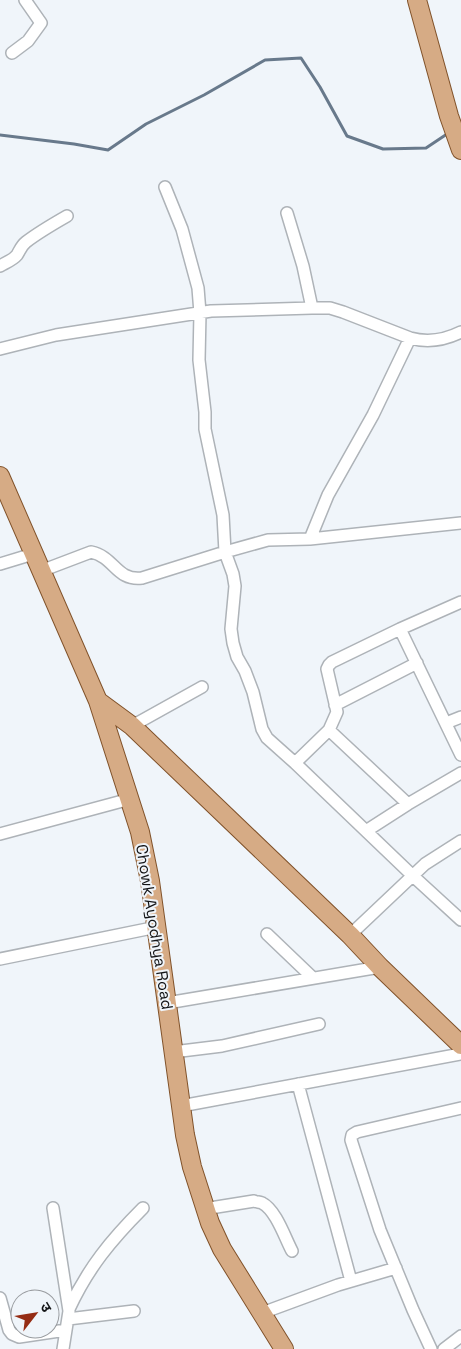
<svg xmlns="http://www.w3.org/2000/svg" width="461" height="1349" font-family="'Space Grotesk','Noto Sans Devanagari',sans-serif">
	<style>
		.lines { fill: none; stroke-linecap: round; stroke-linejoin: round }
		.stream { stroke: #68798b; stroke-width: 3 }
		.minor-casing { stroke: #aeb3b8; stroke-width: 14 }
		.primary-casing { stroke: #80522a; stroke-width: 20 }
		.minor { stroke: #fff; stroke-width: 11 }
		.primary { stroke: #d6ab85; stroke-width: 18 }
		.labels { text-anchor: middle; stroke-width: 4; stroke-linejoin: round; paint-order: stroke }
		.street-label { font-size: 16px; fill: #131416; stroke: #f0f5fa }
	</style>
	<rect width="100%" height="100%" fill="#f0f5fa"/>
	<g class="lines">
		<!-- stream -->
		<path class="stream" d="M0 135 74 144 108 150 146 124 204 95 265 60 301 58 320 87 347 136 383 149 426 148 450 132"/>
		<!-- minor casing -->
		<g class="minor-casing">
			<path id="minor" d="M12 53 28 41 41 23 25 0
				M165 187 182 229 198 288 200 313 199 360 205 412V429L223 515 225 552 233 574 235 586 231 629 233 643 237 657 245 671 253 692 262 729 267 738 295 763 413 876 461 920
				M287 213 303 266 312 308
				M0 266C5 263 13 260 17 255 20 250 21 246 26 242 39 232 53 224 67 216
				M0 349 56 335 211 311 312 308H330L343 312 410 338C428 343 445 340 461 332
				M310 539 328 495 373 415 410 338
				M0 564 33 554
				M41 571 91 552C115 557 116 581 142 578L225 552 268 540 310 539 461 523
				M400 629 461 755
				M335 705 417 663
				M446 723 461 717
				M132 726 202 687
				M329 730 408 804 461 773
				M295 763 329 730 337 712 327 669 329 665 332 662 400 629 461 602
				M366 831 408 804
				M0 834 130 799
				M267 934 313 978
				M350 935 425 864 461 841
				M0 959 157 927
				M167 1003 380 967
				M173 1052 222 1046 319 1024
				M298 1084 351 1281
				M181 1106 461 1054
				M53 1208 69 1311 63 1349
				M204 1209 254 1201C255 1202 261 1202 262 1203 276 1210 285 1238 292 1251
				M0 1298 9 1330 12 1334 19 1337 66 1330
				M69 1309C88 1268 111 1240 143 1208
				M262 1313 338 1285 396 1268
				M68 1319 134 1311
				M431 1349 413 1310 380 1230 351 1140 352 1135 357 1132 461 1108
				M444 1349 461 1336"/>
		</g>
		<!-- primary casing -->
		<g class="primary-casing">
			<path id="primary" d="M417 0 449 116 461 150
				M0 476 98 701 140 832 150 881 185 1135 192 1167 210 1223 222 1249 284 1349
				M98 701 132 726 350 935 380 967 461 1045"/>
		</g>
		<!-- minor -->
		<use href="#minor" class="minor"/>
		<!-- primary -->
		<use href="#primary" class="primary"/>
	</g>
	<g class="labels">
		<!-- street labels -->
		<g class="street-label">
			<text transform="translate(155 927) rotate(81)" y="6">Chowk Ayodhya Road</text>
		</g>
	</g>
	<!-- north arrow -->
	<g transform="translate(35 1314) rotate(59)"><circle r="24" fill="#f0f5fa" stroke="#989b9f"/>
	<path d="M0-4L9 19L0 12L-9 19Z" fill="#952c14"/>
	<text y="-8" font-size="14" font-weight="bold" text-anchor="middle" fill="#131416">उ</text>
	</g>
</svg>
